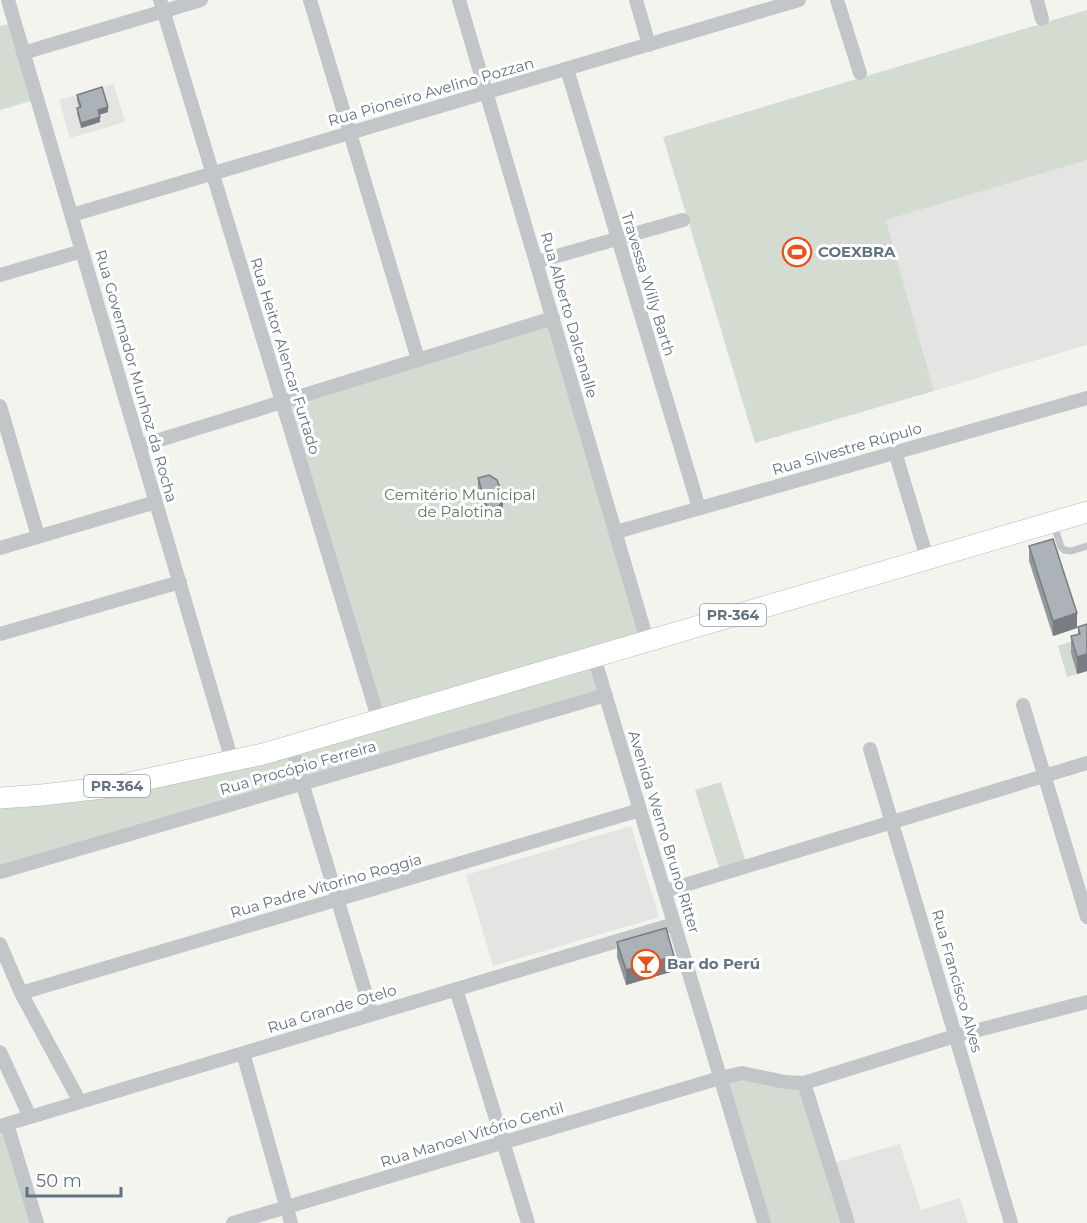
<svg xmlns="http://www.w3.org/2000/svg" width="1087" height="1223" font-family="Montserrat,sans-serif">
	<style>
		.built { fill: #e4e5e3 }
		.green { fill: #d4dbd0 }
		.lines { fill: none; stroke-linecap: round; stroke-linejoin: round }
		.primary-casing { stroke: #b3b7bb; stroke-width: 22 }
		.service { stroke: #c3c6c9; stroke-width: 7 }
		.minor { stroke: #c3c6c9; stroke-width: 14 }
		.primary { stroke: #fff; stroke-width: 21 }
		.wall { fill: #93999e }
		.shaded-wall { fill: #787d81 }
		.building { fill: #abb2b8; stroke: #787d81; stroke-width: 1.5 }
		.labels { text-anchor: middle; stroke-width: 6; stroke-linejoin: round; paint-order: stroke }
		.shield { fill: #fff; stroke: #909ca8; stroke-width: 1.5 }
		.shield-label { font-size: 14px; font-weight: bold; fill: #617282 }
		.street-label { font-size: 15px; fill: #617282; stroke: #fff }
		.poi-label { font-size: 15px; font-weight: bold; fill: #617282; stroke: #fff; text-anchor: start }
		.park-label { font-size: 15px; fill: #647860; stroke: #fff }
	</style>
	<rect width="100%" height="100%" fill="#f4f4ef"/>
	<!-- built -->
	<path class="built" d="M114 84 125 122 70 138 59 100Z
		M1087 160V345L934 391 886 220Z
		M631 826 659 917 493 966 466 875Z
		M900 1144 921 1210 960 1198 968 1223H848L830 1164Z"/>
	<!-- green -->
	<path class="green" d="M1087 10V160L886 220 934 391 755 443 663 137Z
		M15 22 37 99 0 110V26Z
		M553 318 647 640 594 657 606 695 0 872V798L42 795 379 721 281 401Z
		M1087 636 1071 653 1077 674 1067 677 1058 646Z
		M721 782 747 866 721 874 695 790Z
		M720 1078 804 1083 848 1223H764Z
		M7 1124 37 1223H0V1126Z"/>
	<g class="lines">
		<!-- primary casing -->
		<g class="primary-casing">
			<path id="primary" d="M0 798 42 795 111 787 263 754 1087 512"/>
		</g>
		<!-- service -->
		<path class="service" d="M1054 525 1061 547 1064 550 1071 551 1087 546"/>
		<!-- minor -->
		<path class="minor" d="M8 0 232 761
			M160 0 379 721
			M310 0 418 359
			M459 0 647 640
			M636 0 649 45
			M837 0 860 73
			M1037 0 1042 19
			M23 53 201 0
			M567 69 699 508
			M72 215 799 0
			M536 262 683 220
			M0 275 82 251
			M0 406 38 536
			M140 446 553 318
			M895 452 927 558
			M616 532 1087 398
			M0 548 156 502
			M0 634 180 582
			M594 657 764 1223
			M1023 705 1087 917
			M291 746 372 1014
			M870 749 1011 1223
			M0 872 606 695
			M665 891 1087 763
			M0 944 21 993 80 1102
			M456 989 528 1223
			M21 993 640 810
			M0 1052 30 1117
			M243 1053 291 1223
			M804 1083 848 1223
			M7 1124 37 1223
			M0 1126 674 924
			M233 1223 720 1078 742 1073 785 1082 804 1083 955 1036 1087 1002"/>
		<!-- primary -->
		<use href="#primary" class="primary"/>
	</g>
	<!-- wall -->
	<path class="wall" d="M77 95 108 112 99 115 100 122 81 128 77 113V108L79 107 77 100Z
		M478 478 503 506 501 513 499 516 488 520 478 488Z
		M1029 546 1077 628 1053 636 1029 561Z
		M1087 624V671L1077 674 1071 653V636L1078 634V627Z
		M617 942 674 971 626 985 617 957Z"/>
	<!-- shaded-wall -->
	<path class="shaded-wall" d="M108 107V112L98 115V110Z
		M100 117V122L81 128V123Z
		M503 496V506L501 513 499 516 488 520V510Z
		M1077 613V628L1053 636V621Z
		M1087 654V671L1077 674V657Z
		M674 956V971L626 985V970Z"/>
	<!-- building -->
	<path class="building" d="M102 87 108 107 98 110 100 117 81 123 77 108 81 107 77 95Z
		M489 475 497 480 503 496 501 503 499 506 488 510 478 478Z
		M1053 539 1077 613 1053 621 1029 546Z
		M1087 624V654L1077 657 1071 636 1080 634 1078 627Z
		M666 928 674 956 626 970 617 942Z"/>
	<!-- icons -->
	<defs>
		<g id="stadium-ring" transform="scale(1.5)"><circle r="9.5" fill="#fff" stroke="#e9521a" stroke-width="1.5"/><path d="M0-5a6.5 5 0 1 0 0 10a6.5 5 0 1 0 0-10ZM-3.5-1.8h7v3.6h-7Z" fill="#e9521a"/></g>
		<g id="bar-ring" transform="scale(1.5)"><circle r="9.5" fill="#fff" stroke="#e9521a" stroke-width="1.5"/><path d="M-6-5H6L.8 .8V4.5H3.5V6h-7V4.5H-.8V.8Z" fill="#e9521a"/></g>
	</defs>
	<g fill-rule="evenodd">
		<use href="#stadium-ring" x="797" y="252"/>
		<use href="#bar-ring" x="646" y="964"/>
	</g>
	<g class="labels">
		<!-- shield labels -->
		<g class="shield">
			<rect x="700" y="604" width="66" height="22" rx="4.5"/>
			<rect x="84" y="775" width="66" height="22" rx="4.5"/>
		</g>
		<g class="shield-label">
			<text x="733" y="620">PR-364</text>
			<text x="117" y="791">PR-364</text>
		</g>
		<!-- street labels -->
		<g class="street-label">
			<text transform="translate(431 92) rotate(-16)" y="5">Rua Pioneiro Avelino Pozzan</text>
			<text transform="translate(648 284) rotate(73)" y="5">Travessa Willy Barth</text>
			<text transform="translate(569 315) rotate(74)" y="5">Rua Alberto Dalcanalle</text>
			<text transform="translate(285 356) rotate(73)" y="5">Rua Heitor Alencar Furtado</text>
			<text transform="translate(136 376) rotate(74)" y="5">Rua Governador Munhoz da Rocha</text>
			<text transform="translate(847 449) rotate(-16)" y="5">Rua Silvestre Rúpulo</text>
			<text transform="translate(298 768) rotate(-16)" y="5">Rua Procópio Ferreira</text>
			<text transform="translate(664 832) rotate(73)" y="5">Avenida Werno Bruno Ritter</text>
			<text transform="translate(326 886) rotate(-16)" y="5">Rua Padre Vitorino Roggia</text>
			<text transform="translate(957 981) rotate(74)" y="5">Rua Francisco Alves</text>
			<text transform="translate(332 1009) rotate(-17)" y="5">Rua Grande Otelo</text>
			<text transform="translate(472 1135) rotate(-17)" y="5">Rua Manoel Vitório Gentil</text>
		</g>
		<!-- poi labels -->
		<g class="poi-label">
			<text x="818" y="257">COEXBRA</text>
			<text x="667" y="969">Bar do Perú</text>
		</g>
		<!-- park labels -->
		<g class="park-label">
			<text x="460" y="500">Cemitério Municipal<tspan x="460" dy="17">de Palotina</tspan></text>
		</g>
	</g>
	<!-- scale -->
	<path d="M27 1187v9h94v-9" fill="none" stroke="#617282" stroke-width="3"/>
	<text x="36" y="1187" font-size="18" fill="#617282" stroke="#ffffff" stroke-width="4.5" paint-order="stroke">50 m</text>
</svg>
